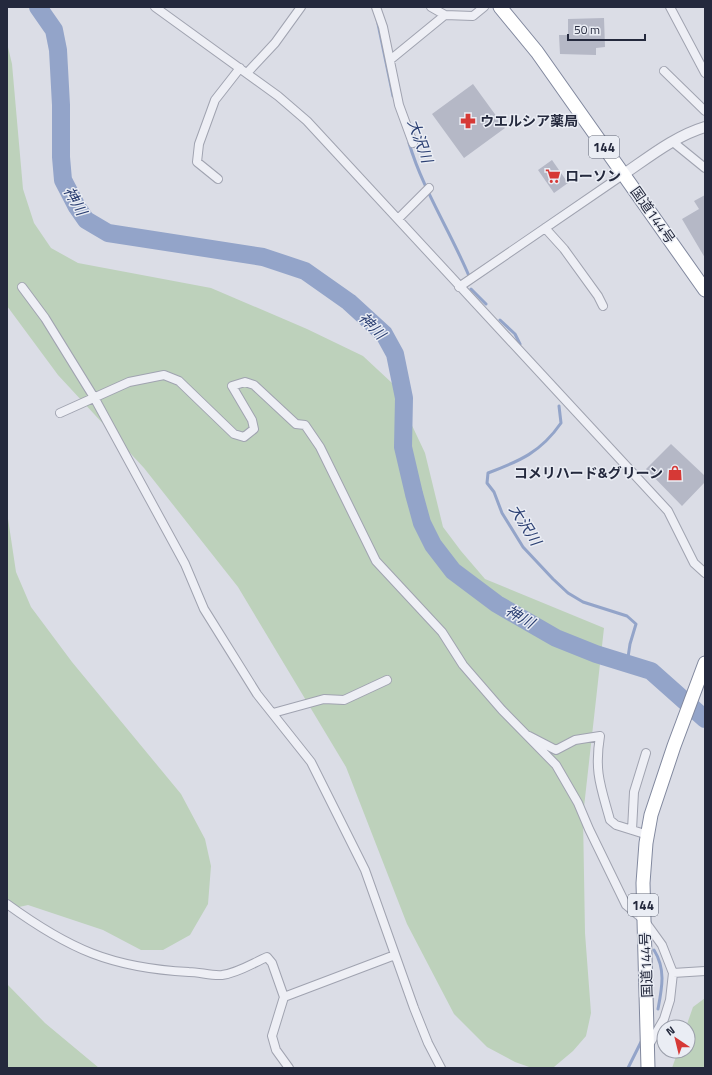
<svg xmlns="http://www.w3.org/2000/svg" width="712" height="1075" font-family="'Titillium Web','Noto Sans JP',sans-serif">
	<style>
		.green { fill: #bdd1bb }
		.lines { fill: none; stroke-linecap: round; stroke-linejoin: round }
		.stream { stroke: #93a4c9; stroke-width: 3 }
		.river { stroke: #93a4c9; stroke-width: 18 }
		.building { fill: #b5b8c6 }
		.minor-casing { stroke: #a0a3b0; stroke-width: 10 }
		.tertiary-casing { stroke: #a0a3b0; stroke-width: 12 }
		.trunk-casing { stroke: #81889e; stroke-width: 15 }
		.minor { stroke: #eeeff5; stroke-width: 8 }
		.tertiary { stroke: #eeeff5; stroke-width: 10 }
		.trunk { stroke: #fff; stroke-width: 13 }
		.labels { text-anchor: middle; stroke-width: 3; stroke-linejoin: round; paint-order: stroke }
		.shield { fill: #eaedf4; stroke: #5f6474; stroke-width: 1 }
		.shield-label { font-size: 13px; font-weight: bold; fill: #24293d }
		.poi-label { font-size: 14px; font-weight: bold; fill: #24293d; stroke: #eaedf4; text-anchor: start }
		.street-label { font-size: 14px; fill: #24293d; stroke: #eaedf4 }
		.water-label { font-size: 15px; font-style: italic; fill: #2c4073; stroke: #eaedf4 }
	</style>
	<rect width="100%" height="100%" fill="#dbdde6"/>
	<!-- green -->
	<path class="green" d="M7 43 12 64 23 189 34 223 51 248 78 263 211 288 307 329 363 356 392 383 425 453 443 527 461 551 485 579 604 628 583 816 585 933 591 1013 586 1036 573 1051 554 1067 532 1068 515 1062 487 1047 454 1014 407 924 346 767 238 587 144 468 58 375 7 306Z
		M7 512 16 572 31 607 72 662 181 794 205 839 211 866 208 904 190 935 163 950H141L103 930 28 905 10 909 7 912Z
		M7 984 45 1023 99 1068H7Z
		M705 998V1068H672L678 1051H688V1027H686L693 1007Z"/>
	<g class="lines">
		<!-- stream -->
		<path class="stream" d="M377 19 393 96
			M409 143C423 190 450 231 469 276
			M471 289 486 304
			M500 320 515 334 520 344
			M559 406 561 423C541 452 520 461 488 473L487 483 494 492 502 513 523 547 553 579 568 593 583 602 627 616 636 624 630 644 627 664
			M654 950C666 969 662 988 658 1009
			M628 1068 642 1040"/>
		<!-- river -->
		<path class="river" d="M38 7 54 30 58 50 61 105V157L63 180 77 207 86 220 108 233 263 257 305 271 349 302 384 334 395 354 404 398 403 447 414 494 422 523 433 545 453 571 497 604 556 638 596 654 651 671 705 719"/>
	</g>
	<!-- building -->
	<path class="building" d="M604 18 605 47 596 48V55L560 54 559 35H568V19Z
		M473 84 505 128 464 158 432 114Z
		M552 160 568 183 554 193 538 170Z
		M705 195V258L682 219 699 209 694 201Z
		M671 444 705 476V482L682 506 646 469Z"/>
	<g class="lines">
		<!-- minor casing -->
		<g class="minor-casing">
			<path id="minor" d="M155 7 278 96 307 121 668 511 694 563 705 573
				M376 7 383 27 399 105 413 143
				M431 7 445 15 473 16 484 7
				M670 7 705 73
				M390 60 445 15
				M664 71 705 111
				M247 73 275 43 301 7
				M673 142 705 168
				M218 179 197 162 199 144 215 100 240 68
				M398 219 429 188
				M545 228 564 249 598 296 603 306
				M22 287 45 318 95 399 185 564 204 609 257 694 311 762 365 870 414 1008 428 1043 441 1068
				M459 287 624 174
				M60 413 129 382 164 375 179 381 234 434 244 437 254 429 252 420 232 386 245 382 254 385 296 424 305 425 320 447 376 561 442 632 463 665 502 710 556 765 578 803 589 829 626 905 644 920 662 945 673 973 670 1000 664 1019 649 1045
				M273 713 324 699 344 700 387 680
				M529 736 556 750 575 740 600 736C594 772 601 787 610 820L616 825 648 835
				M632 830 634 792 646 753
				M7 904C69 949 111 968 189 972 199 972 212 976 222 975 238 973 253 963 267 957L272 963 284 997 272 1036 276 1050 289 1068
				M673 973 705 971
				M284 997 395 955"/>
		</g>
		<!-- tertiary casing -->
		<g class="tertiary-casing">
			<path id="tertiary" d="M624 174C649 157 675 136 705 127"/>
		</g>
		<!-- trunk casing -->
		<g class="trunk-casing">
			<path id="trunk" d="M500 7 537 52 705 290
				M648 1068 643 883 646 843 651 815 674 746 705 663"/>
		</g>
		<!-- minor -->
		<use href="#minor" class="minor"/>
		<!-- tertiary -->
		<use href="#tertiary" class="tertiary"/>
		<!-- trunk -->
		<use href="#trunk" class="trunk"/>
	</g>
	<!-- icons -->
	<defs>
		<g id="pharmacy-bare" transform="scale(1.2)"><path d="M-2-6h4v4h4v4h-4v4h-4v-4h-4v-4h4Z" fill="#d63936" stroke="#eaedf4" stroke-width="2.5" paint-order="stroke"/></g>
		<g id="supermarket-bare" transform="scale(1.2)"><path d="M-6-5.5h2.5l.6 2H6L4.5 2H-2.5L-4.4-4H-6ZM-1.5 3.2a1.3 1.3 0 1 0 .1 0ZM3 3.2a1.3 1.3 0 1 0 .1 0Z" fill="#d63936" stroke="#eaedf4" stroke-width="2.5" paint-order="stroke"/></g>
		<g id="shop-bare" transform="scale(1.2)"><path d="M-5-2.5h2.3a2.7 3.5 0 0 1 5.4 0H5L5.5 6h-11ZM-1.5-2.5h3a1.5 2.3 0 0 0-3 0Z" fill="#d63936" stroke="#eaedf4" stroke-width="2.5" paint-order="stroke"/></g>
	</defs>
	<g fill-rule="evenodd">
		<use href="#pharmacy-bare" x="468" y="121"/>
		<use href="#supermarket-bare" x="553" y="176"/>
		<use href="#shop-bare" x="675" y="473"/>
	</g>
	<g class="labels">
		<!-- shield labels -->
		<g class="shield">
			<rect x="589" y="136" width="30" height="22" rx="3"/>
			<rect x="628" y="894" width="30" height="22" rx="3"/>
		</g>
		<g class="shield-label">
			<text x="604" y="152">144</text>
			<text x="643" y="910">144</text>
		</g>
		<!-- poi labels -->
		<g class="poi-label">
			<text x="480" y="126">ウエルシア薬局</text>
			<text x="565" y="181">ローソン</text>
			<text x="663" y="478" text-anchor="end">コメリハード&amp;グリーン</text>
		</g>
		<!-- street labels -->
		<g class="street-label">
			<text transform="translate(653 215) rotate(55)" y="5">国道144号</text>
			<text transform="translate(646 965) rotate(-92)" y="5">国道144号</text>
		</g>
		<!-- water labels -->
		<g class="water-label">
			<text transform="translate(420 141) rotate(70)" y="5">大沢川</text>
			<text transform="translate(75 201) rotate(60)" y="5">神川</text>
			<text transform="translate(372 326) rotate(46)" y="5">神川</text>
			<text transform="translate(525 525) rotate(58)" y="5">大沢川</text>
			<text transform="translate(520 617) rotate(30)" y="5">神川</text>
		</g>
	</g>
	<!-- border -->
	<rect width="712" height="1075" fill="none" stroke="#24293d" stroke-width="16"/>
	<!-- north arrow -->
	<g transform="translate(676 1039) rotate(325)"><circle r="19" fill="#eaedf4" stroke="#9b9fab"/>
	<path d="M0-3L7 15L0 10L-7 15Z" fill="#d63936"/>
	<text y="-6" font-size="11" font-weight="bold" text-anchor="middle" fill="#24293d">N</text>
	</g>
	<!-- scale -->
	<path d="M568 34v6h77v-6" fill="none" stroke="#24293d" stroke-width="2"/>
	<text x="574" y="34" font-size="12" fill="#24293d" stroke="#eaedf4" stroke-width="3" paint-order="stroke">50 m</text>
</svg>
